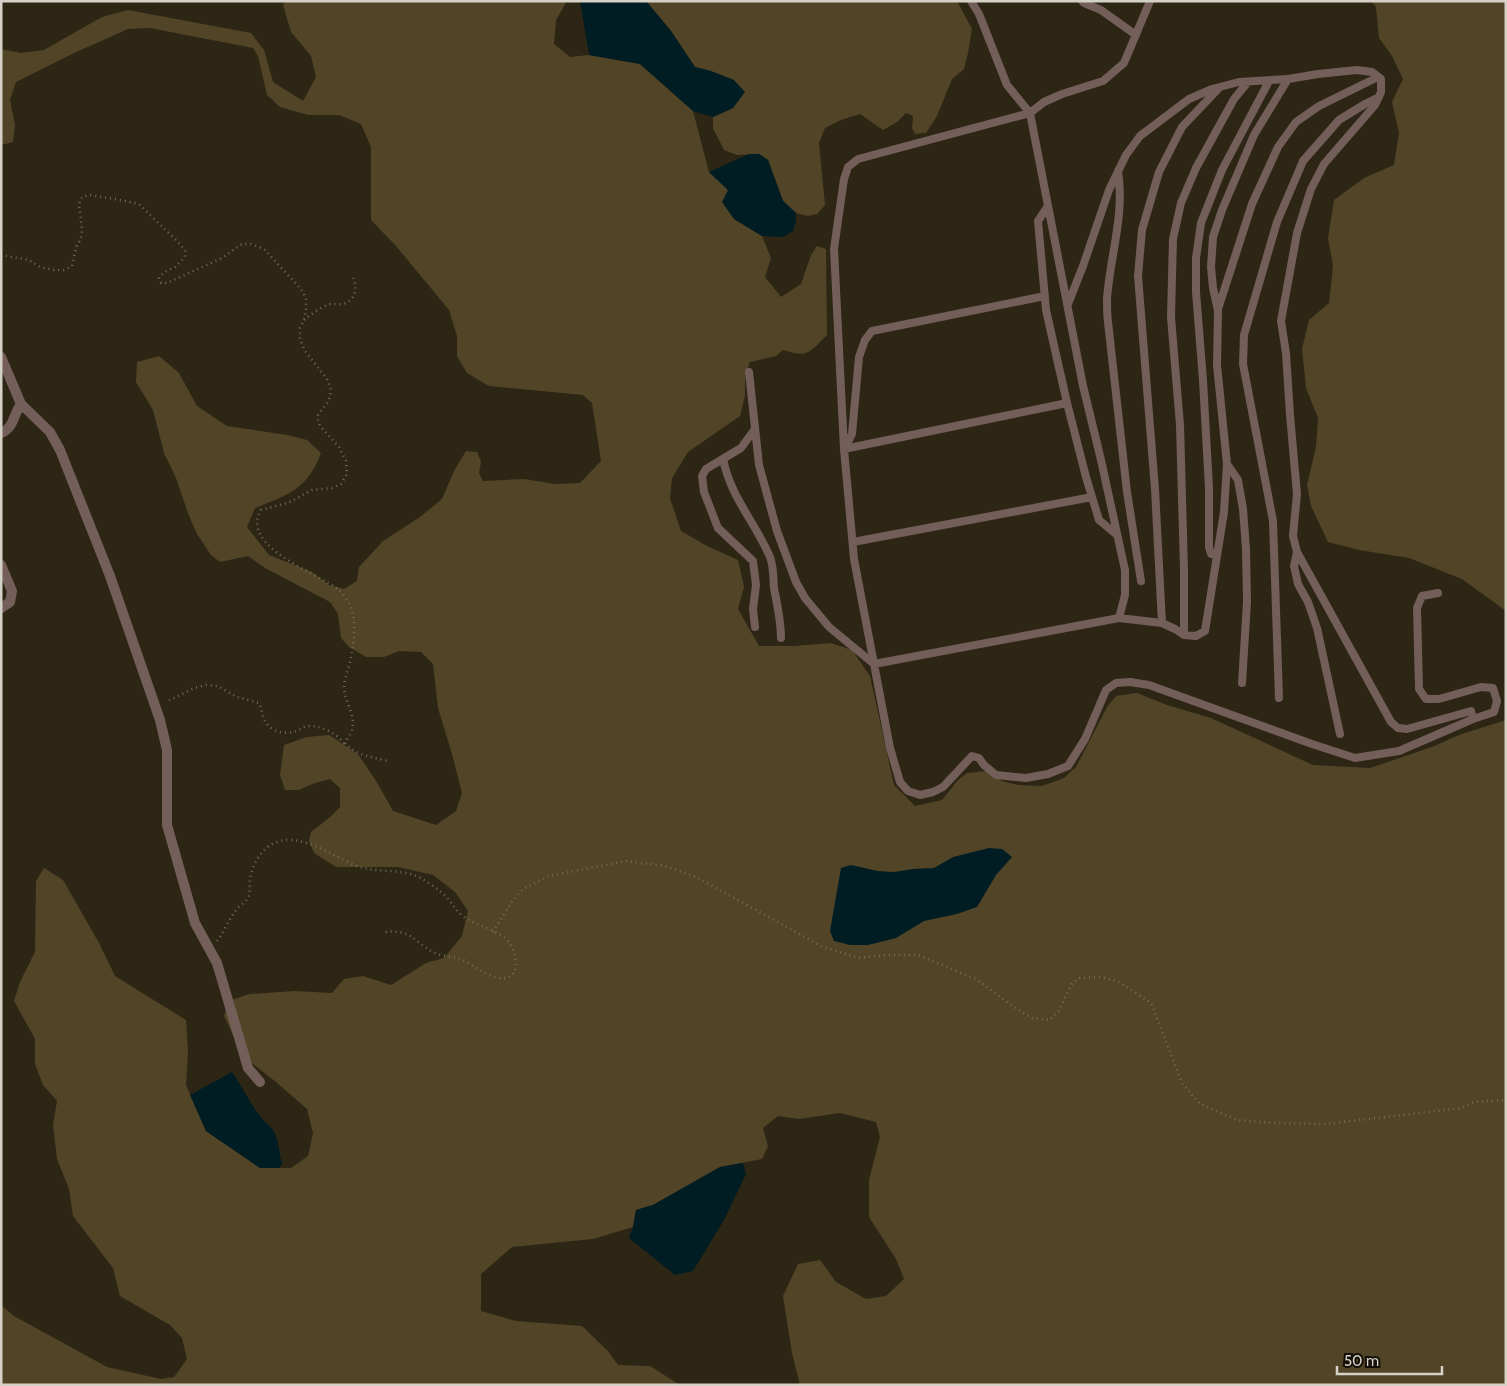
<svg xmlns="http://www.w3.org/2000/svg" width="1507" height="1386" font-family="Cabin,sans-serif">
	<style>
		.green { fill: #524527 }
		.water { fill: #001d23 }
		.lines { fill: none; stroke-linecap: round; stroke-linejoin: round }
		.path { stroke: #726c5e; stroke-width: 2.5; stroke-dasharray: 1 4; stroke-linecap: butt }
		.service { stroke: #735e5a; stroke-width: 8 }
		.minor { stroke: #735e5a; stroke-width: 10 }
	</style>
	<rect width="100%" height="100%" fill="#2d2615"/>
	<!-- green -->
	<path class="green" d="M285 1H567L556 20 554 44 570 57 589 55 640 64 693 111 709 172 728 190 734 219 762 236 771 258 765 277 781 297 801 284 811 255 817 246 826 249 827 335C809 353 808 358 783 350L776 356 750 362 745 376V396L740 416 688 452 672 478 670 498 681 531 709 547 738 560 744 587 738 609 759 646H793L831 643 852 650 870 676 894 785 915 806 942 800 958 780 967 773 986 771 1002 781 1018 785 1042 786 1064 778 1076 767 1107 707 1116 696 1137 693 1167 705 1211 718 1313 765 1370 768 1432 747 1459 735 1506 720V1385H800L792 1353 783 1296 798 1264 820 1260 836 1282 866 1299 886 1296 904 1279 896 1259 869 1217V1180L880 1137 876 1122 840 1113 799 1119 778 1116 763 1128 768 1146 762 1159 720 1167 653 1205 636 1210 633 1227 593 1239 512 1247 481 1274V1311L516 1321 582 1326 608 1351 618 1365 650 1366 680 1385H1V1305L14 1316 107 1367 161 1379 174 1377 187 1359 182 1338 170 1325 120 1296 113 1268 73 1216 69 1189 57 1159 53 1125 57 1101 43 1085 35 1064V1039L14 1001 20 982 35 952 36 881 44 868 63 880 99 943 115 976 186 1020 188 1051 186 1085 206 1131 260 1168H291L308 1156 313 1133 307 1109 276 1082 243 1056 224 1016 229 1001 249 994 295 991 332 993 344 979 363 976 391 985 426 963 444 958 462 936 468 911 455 892 433 875 398 867H336L314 853 309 841 311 832 329 818 340 807V788L330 779 315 783 299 790H285L280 775 284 745 307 737 329 735 358 754 378 784 393 811 436 825 456 811 462 793 452 754 438 708 433 664 421 652 399 651 384 657H366L349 647 341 638 338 614 330 602 265 568 248 556 220 562 211 555 197 534 189 516 176 478 164 453 153 410 136 382 137 362 159 356 179 373 197 406 227 426 287 435 307 440 321 453C307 490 289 494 255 508L247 527 269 555 312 572 329 585 344 589 357 581 359 567 383 541 420 517 442 499 454 471 466 451 477 452 481 462 479 473 483 481 524 479 555 484 580 483 601 461 592 403 583 395 489 386 467 373 457 356V336L449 310 396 246 371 220V147L361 124 339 115H308L280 107 267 95 258 56 253 48 150 28 128 29 74 53 16 82 10 100 15 125 13 142 1 145V49L21 53 44 50 102 17 128 10 251 33 264 50 273 82 303 101 316 77 311 56 291 32 283 5Z
		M646 1H957L972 29 968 53 964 69 952 79 937 116 926 133 915 134 912 128 913 116 906 113 897 122 883 130 860 114 841 120 825 128 819 143 825 205 817 214 808 216 796 213 783 201 768 160 759 154 737 155 724 150 713 128V117L733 108 711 71 695 67 671 31Z
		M1371 1H1506V611L1462 579 1409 558 1359 550 1328 542 1311 506 1307 485 1316 447 1318 418 1306 388 1302 349 1309 320 1329 303 1333 266 1328 238 1334 200 1364 178 1394 165 1399 133 1392 102 1403 79 1392 56 1379 38 1376 7Z"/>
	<!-- water -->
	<path class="water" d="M580 1H646L671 31 695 67 711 71 734 80 745 92 733 108 713 117 693 111 640 64 589 55Z
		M749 154H759L768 160 783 201 796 213V221L793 231 783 237 762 236 734 219 722 202 728 190 709 172Z
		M989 848 1002 849 1012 857 996 875 977 907 957 914 924 921 896 938 868 945H850L834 941 830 931 841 868 851 865 878 871 894 872 913 869 934 868 953 857Z
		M232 1072C241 1085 248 1099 257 1112 262 1119 268 1124 273 1130 279 1140 279 1153 282 1164L279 1168H260L206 1131 190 1095Z
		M743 1163 746 1174 724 1220 693 1271 675 1275 629 1238 633 1227 636 1210 653 1205 720 1167Z"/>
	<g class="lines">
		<!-- path -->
		<path class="path" d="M1 255 29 260 40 267 54 270H64L72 266 76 247 81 239 82 229 79 204 82 197 89 195 115 199 139 204 181 245 185 251V257L175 267 163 273 159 278 161 283H167L222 258 242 244H251L264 249 301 289 306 298V309L304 320 300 328V339L305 351 327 379 331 390 329 400 318 415V420L320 426 339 447 346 461 347 474 341 484 332 488 312 490 288 503 261 510C239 547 318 573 339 590 343 593 347 600 350 605 357 621 354 642 351 658 349 668 344 678 344 688 345 702 356 716 352 730 351 734 347 739 344 743 336 733 320 725 307 726 302 727 300 730 296 731 285 735 271 732 265 721 262 716 262 709 259 703L237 697 218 686 206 685 194 688 166 702
			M304 320C310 315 320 308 327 305 332 303 338 305 343 304 355 301 358 288 353 278
			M345 743C357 756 372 757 388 761
			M493 932 511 903 523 889 549 876 626 861 665 866 696 877 821 946 858 958 887 955H918L976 979 1014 1007 1032 1018 1049 1020 1058 1012 1072 984 1079 978 1101 977 1119 982 1151 1003 1182 1083 1200 1104 1237 1120 1274 1123 1326 1124 1462 1108 1474 1102 1506 1100
			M217 941C225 931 229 918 237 909 240 905 245 903 248 898 251 892 249 886 250 880 252 865 260 850 274 843 299 832 330 854 352 864 371 873 392 869 411 874 422 877 442 891 449 900 454 906 457 912 464 917 477 926 495 929 507 940 516 949 516 961 515 972 513 974 511 976 509 977 495 983 475 966 463 960 453 956 442 957 433 952 413 941 411 929 385 932"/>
		<!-- service -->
		<path class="service" d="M971 1 979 14 1007 85 1030 113 1083 386 1101 460 1125 570V595L1119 618
			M1082 1 1084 3 1101 10 1136 35
			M1150 1 1124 63 1103 81 1062 94 1044 102 1030 113 858 159 848 167 844 179 834 249 844 449 854 559 890 748 900 782 908 791 920 795 933 792 943 787 972 756 979 758 984 765 996 775 1026 778 1048 774 1068 766 1085 739 1106 690 1116 683 1130 682 1149 685 1312 744 1355 758 1399 751 1473 719 1494 712 1497 701 1493 688 1481 687 1439 699H1426L1419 689 1417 608 1422 596 1438 593
			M1118 171C1125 215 1110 256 1107 299 1107 307 1107 315 1108 322L1127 492 1141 581
			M1048 206 1038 221 1046 310 1067 403 1086 477 1099 520 1117 535
			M1068 304 1083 266 1109 190 1126 155 1140 136 1189 99 1212 89 1239 82 1288 79 1318 74 1357 70 1372 72 1381 79V92L1375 105 1324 164 1311 189 1297 233 1281 321 1286 353 1290 415 1297 494 1293 536 1297 552 1391 722 1398 728 1407 729 1471 711 1473 719
			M1218 309 1252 204 1278 147 1296 122 1319 106 1378 77
			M749 372 759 465 777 531 796 582 805 598 829 627 874 664
			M755 429 741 448 706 469 702 476 704 492 718 528 753 561 756 585 753 609 755 627
			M845 448 852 434 859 357 865 340 872 331 1045 296
			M844 449 1067 403
			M723 459C731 498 755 522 770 557 774 568 773 577 774 588 777 604 781 621 781 638
			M1227 464 1238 480 1243 509 1246 549 1247 602 1242 683
			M853 542 1092 497
			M1297 552 1294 566 1298 584 1308 602 1317 628 1340 734
			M1217 555 1211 554 1209 547V488L1203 380 1196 292V258L1201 223 1222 170 1269 81
			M1162 623 1155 489 1138 276 1142 230 1159 172 1182 127 1218 89
			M1184 635V570L1180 425 1171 317 1173 239 1181 203 1196 168 1234 99 1248 82
			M874 664 1119 618 1162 623 1175 629 1184 635 1196 636 1205 631 1224 512 1227 464 1217 365 1218 311 1213 288 1211 267 1213 237 1222 210 1254 135 1288 79
			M1279 698 1273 521 1243 364 1244 335 1277 222 1303 161 1339 120 1365 104 1379 97"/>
		<!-- minor -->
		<path class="minor" d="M1 357 21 404 50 432 60 450 110 576 160 720 167 750V825L195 923 217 963 248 1068 260 1082
			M1 433C14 428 13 415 21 404
			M1 565 12 591 10 602 1 608"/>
	</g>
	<!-- border -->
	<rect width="1507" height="1386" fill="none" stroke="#d6d1c7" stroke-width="5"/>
	<!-- scale -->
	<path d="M1337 1366v8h105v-8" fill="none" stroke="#d6d1c7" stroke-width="2.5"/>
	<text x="1344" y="1366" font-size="15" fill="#d6d1c7" stroke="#130f08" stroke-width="4" paint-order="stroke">50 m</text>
</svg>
